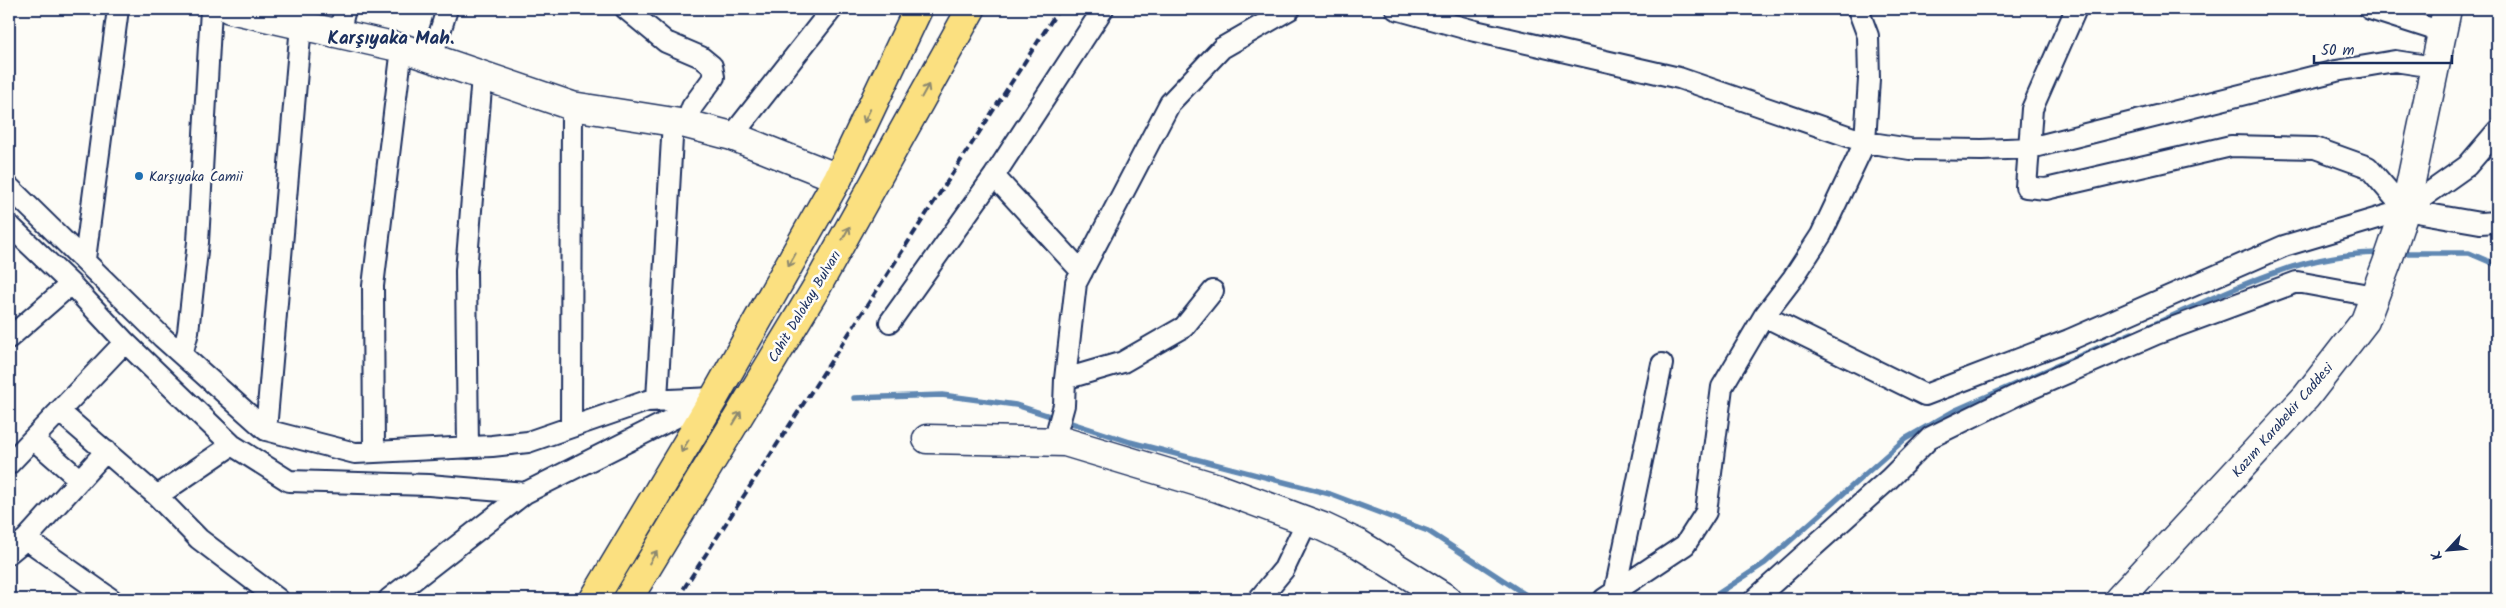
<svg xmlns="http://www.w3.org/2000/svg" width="2506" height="608" font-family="Kalam,sans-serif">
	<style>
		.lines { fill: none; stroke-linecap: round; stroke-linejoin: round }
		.stream { stroke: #5f87b2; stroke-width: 5.5 }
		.street-casing { stroke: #1b2f5e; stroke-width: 24 }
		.secondary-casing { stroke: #1b2f5e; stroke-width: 31 }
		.primary-casing { stroke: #1b2f5e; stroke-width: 31 }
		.street { stroke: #fdfcf7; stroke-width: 20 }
		.secondary { stroke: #fdfcf7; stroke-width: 28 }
		.primary { stroke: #fbe080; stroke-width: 28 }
		.rail { stroke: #1b2f5e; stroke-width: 4; stroke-dasharray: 8 4; stroke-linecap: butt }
		.oneway { stroke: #8b886f }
		.poi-dot { fill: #1f6fb2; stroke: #fdfcf7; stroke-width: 2 }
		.labels { text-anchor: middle; stroke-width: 5; stroke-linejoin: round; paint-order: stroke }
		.poi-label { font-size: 14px; fill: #1b2f5e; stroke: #fdfcf7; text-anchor: start }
		.street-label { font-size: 14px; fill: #1b2f5e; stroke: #fdfcf7 }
		.district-label { font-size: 19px; font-weight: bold; fill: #1b2f5e; stroke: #fdfcf7 }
	</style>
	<rect width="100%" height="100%" fill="#fdfcf7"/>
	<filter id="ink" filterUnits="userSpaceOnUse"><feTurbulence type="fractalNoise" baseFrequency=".02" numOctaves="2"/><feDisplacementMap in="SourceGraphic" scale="10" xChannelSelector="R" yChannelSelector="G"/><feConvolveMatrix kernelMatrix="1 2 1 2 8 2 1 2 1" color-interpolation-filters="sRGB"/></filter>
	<g filter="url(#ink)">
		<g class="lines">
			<!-- stream -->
			<path class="stream" d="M2399 253H2469L2497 265
				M2148 327C2223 294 2299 252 2382 253
				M854 398 942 395 1016 405 1130 442 1330 494 1428 531 1532 599
				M1710 599 1765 563 1905 439 1956 410 2132 333"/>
			<!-- street casing -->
			<g class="street-casing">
				<path id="street" d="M626 9 666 42 701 57 712 66 714 77 692 107 686 124
					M1396 9 1475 31 1679 78 1865 142 1910 149 1982 150 2030 148 2336 71 2395 61 2434 67
					M2076 9 2032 109 2026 187 2046 189 2231 146 2315 148 2368 167 2405 210 2467 166 2497 131
					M2370 9 2442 32
					M339 34 345 9
					M432 58 447 9
					M732 136 832 9
					M994 176 1082 272
					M9 187 162 337 266 430 355 453 492 446 528 442 647 401 714 398
					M9 225 71 284
					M85 259 118 9
					M1764 316 1925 395 2069 340 2284 246 2405 210 2480 223 2497 222
					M890 322 994 176 1103 9
					M9 338 71 284 125 342 232 445 289 481 429 485 525 493
					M182 355 188 332 198 242 211 9
					M1065 379 1123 362 1184 327 1213 291
					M657 399 673 121
					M59 411 157 496 199 539 278 599
					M571 427 572 106
					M266 430 301 25
					M33 439 80 480
					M1057 442 1058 427 1064 405 1065 379 1076 283 1170 103 1222 48 1290 9
					M468 448 466 271 482 76
					M374 452 373 286 402 48
					M9 464 125 342
					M157 496 232 445
					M26 539 111 599
					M9 553 26 539 106 451
					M1615 591 1662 364
					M389 599 525 493 708 401
					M1259 599 1284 569 1307 521
					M1604 599 1685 545 1706 512 1722 387 1764 316 1793 278 1821 235 1865 142 1869 79 1868 36 1858 9
					M1755 599 1889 479 1931 437 2019 394 2156 334 2297 282 2374 296"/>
			</g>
			<!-- secondary casing -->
			<g class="secondary-casing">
				<path id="secondary" d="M230 9 402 48 572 106 686 124 732 136 838 178
					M927 439 1065 442 1218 488 1323 527 1359 544 1447 599
					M2119 599 2306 397 2365 321 2387 263 2405 210 2447 9"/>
			</g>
			<!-- primary casing -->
			<g class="primary-casing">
				<path id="primary" d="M594 599 714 398 838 178 918 9
					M628 599 815 290 971 9"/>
			</g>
			<!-- street -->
			<use href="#street" class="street"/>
			<!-- secondary -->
			<use href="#secondary" class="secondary"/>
			<!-- primary -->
			<use href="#primary" class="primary"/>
			<!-- rail -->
			<path class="rail" d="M677 599 1059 9"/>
		</g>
		<!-- one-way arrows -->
		<defs><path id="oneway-shaft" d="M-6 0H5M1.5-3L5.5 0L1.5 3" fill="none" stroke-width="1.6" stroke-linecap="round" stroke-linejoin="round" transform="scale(1.25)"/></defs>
		<g class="oneway">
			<use href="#oneway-shaft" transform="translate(925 91) rotate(-61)"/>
			<use href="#oneway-shaft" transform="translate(867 116) rotate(115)"/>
			<use href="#oneway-shaft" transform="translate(846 233) rotate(-61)"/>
			<use href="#oneway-shaft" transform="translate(792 260) rotate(119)"/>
			<use href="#oneway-shaft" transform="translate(737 418) rotate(-59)"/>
			<use href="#oneway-shaft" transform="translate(685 446) rotate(121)"/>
			<use href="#oneway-shaft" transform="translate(653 557) rotate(-59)"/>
		</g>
	</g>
	<!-- markers -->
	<circle class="poi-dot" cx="139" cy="176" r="5"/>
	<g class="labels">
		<!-- poi labels -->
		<g class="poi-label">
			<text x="149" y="181">Karşıyaka Camii</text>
		</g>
		<!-- street labels -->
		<g class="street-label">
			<text transform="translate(804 306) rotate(-59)" y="5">Cahit Dalokay Bulvarı</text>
			<text transform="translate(2282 420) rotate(-49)" y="5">Kazım Karabekir Caddesi</text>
		</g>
		<!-- district labels -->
		<g class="district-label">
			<text x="391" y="44">Karşıyaka Mah.</text>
		</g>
	</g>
	<!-- margin -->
	<rect width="2506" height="608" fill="none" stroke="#fdfcf7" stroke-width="30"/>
	<rect x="15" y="15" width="2476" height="578" fill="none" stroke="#1b2f5e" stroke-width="2" filter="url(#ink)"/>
	<!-- north arrow -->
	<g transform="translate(2448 550) rotate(244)" stroke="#fdfcf7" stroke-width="4" paint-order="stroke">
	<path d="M0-4L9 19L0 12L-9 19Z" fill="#1b2f5e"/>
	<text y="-8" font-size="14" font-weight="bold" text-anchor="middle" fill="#1b2f5e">K</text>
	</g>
	<!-- scale -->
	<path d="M2314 55v8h138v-8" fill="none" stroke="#1b2f5e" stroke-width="2.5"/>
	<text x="2321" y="55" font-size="15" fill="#1b2f5e" stroke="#fdfcf7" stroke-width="4" paint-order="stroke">50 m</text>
</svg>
